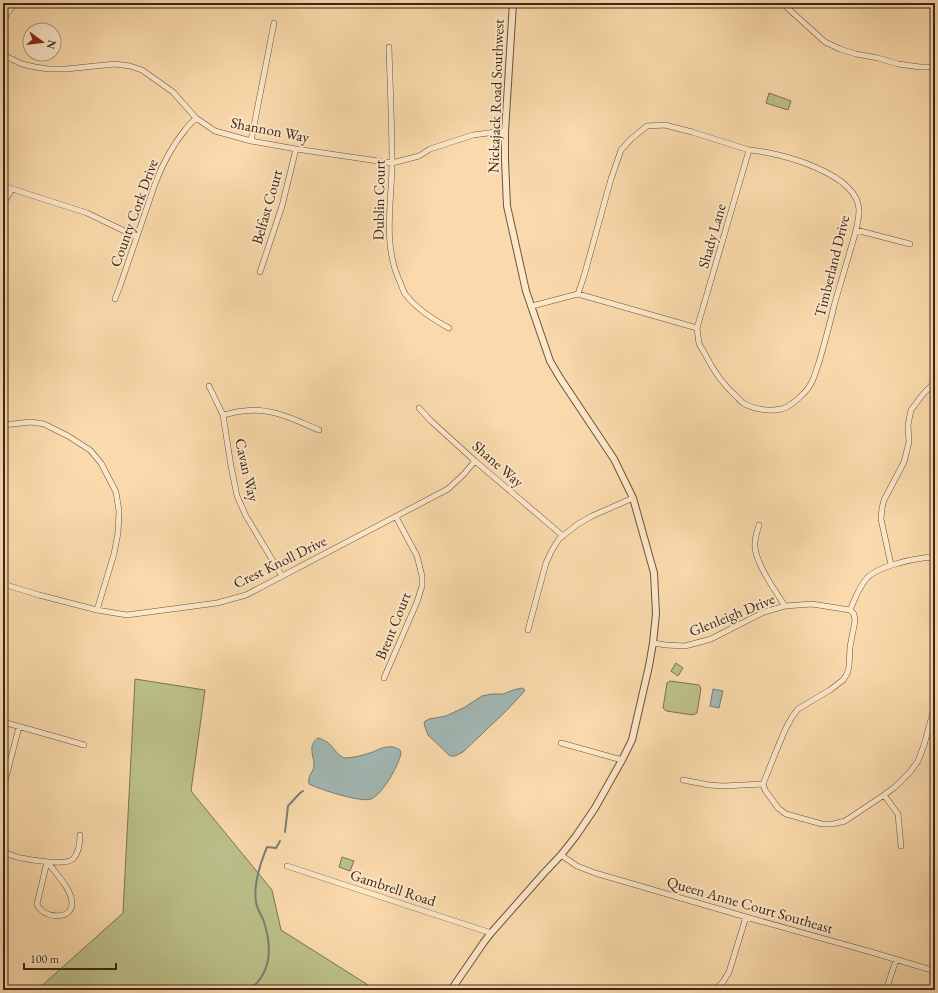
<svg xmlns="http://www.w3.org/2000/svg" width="938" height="993" font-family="'EB Garamond',serif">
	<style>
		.green { fill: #bcc08a; stroke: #7c7350 }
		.water { fill: #a2b8b4; stroke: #797e75 }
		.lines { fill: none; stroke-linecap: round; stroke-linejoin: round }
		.stream { stroke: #797e75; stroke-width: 2 }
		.minor-casing { stroke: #6b533c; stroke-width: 6 }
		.tertiary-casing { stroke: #6b533c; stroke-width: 8 }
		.minor { stroke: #fce7c9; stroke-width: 5 }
		.tertiary { stroke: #fce7c9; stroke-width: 6 }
		.labels { text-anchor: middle; stroke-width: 4; stroke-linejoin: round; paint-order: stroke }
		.street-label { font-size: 15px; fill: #3b2616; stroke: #fce7c9 }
	</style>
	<rect width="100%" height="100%" fill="#fadaac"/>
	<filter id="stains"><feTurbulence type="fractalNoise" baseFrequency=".005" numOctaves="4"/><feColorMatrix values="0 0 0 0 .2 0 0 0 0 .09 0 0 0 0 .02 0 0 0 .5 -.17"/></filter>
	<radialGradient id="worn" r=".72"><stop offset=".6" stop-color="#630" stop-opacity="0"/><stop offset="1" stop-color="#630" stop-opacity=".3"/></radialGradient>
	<!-- green -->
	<path class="green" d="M769 93 791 101 788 110 766 103Z
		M676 663 683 668 678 676 671 671Z
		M135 679 205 690 191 791 272 890 281 930 376 990H37L123 913Z
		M670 681 699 685 701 688 697 713 693 715 666 711 663 708 667 683Z
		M342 857 354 861 350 871 339 867Z"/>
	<!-- water -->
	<path class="water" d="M522 688 525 690 522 694 505 712 463 752 455 756H450L428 735 425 727 424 722 429 719 446 716 465 707 482 696 492 694H503L513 690Z
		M713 689 723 691 719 708 710 706Z
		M318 738C321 739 324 740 327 742 333 746 338 757 345 758 353 758 363 755 370 753 376 751 382 747 388 747 393 746 396 748 400 750L401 754C398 766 383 794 371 799 361 803 319 789 309 784 307 776 314 772 314 765 314 755 307 746 318 738Z"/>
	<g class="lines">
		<!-- stream -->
		<path class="stream" d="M285 832 288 806 300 793 303 791
			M249 990C273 972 272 945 263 919 260 913 257 909 256 902 253 884 260 864 267 847L276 848 280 841"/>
		<!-- minor casing -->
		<g class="minor-casing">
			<path id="minor" d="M782 3 825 42 840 49 856 54 878 58 898 64 920 67H935
				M3 22 7 13 16 3
				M389 47C390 85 392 124 392 162 392 202 382 244 400 282 402 286 403 292 406 295 417 309 434 320 449 328
				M3 55 22 64 35 67 49 69H66L115 64 130 66 142 70 173 92 196 118 215 131 251 141 296 149 392 163 419 156 430 149 473 135 496 132H505
				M251 141 274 23
				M3 186 87 213 137 237
				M3 204 12 189
				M856 230 910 244
				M260 272 282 206 296 149
				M578 294 697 328
				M115 299 120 286 155 184C162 165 172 146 185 130 188 126 192 122 196 118
				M532 306 578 294 584 276 611 179 621 150 631 139 647 126 665 125 692 132 749 150C778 152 858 173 859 210 859 224 854 238 850 251 845 269 839 288 834 306 830 324 825 341 820 359 816 371 813 385 803 394 798 399 788 408 781 409 770 412 753 409 743 403 741 402 739 399 737 397 723 385 713 370 705 354 703 350 700 347 699 343 698 339 698 333 697 328L749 150
				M209 386 223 415 231 466 237 496 246 516 282 576
				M419 408 431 421 475 461 563 536
				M223 415C230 414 237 411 244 411 271 407 295 420 319 430
				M3 425 31 422 44 424 68 436 90 450 101 463 116 492 119 511 118 533 114 554 97 610
				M759 525C757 532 754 540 755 547 756 564 776 592 785 606
				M891 565 881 519 882 508 884 500 904 462 909 442 908 425 911 410 924 393 935 382
				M3 584 39 595 97 610 127 615 217 603 246 595 448 489 464 474 475 461
				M850 610 854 614 855 621 850 647 849 667 847 674 843 680 830 690 798 709 792 717 785 730 777 749 763 784 765 790 778 808 786 814 822 824H833L845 821 884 795 895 787 910 772 918 761 924 745 935 705
				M850 610C855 599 859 586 868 577 879 567 907 560 923 558 927 557 931 558 935 558
				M528 630 546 563 552 550 559 539 578 524 592 516 633 498
				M653 643 666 645 685 646 711 639 764 612 785 606 812 604 850 610
				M384 678 417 602 422 586V576L417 556 396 517
				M3 722 60 738 84 745
				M561 743 622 760
				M683 780 709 785 723 786 763 784
				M3 789 19 727
				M884 795 898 814 901 846
				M3 852C9 854 15 857 21 858 31 860 66 866 73 859 79 853 80 842 80 835
				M561 855 577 866 595 873 746 917 871 952 935 971
				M47 862C55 872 71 889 72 902 73 919 49 919 40 909 40 909 37 905 37 904Z
				M287 866 491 933
				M715 990 723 982 729 972 746 917
				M886 990 896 960"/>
		</g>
		<!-- tertiary casing -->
		<g class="tertiary-casing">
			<path id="tertiary" d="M451 990 484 942 491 933 544 873 561 855 576 836 595 808 622 760 632 740 649 666 653 643 656 614 654 573 633 498 614 459 560 378 550 361 526 291 507 206 505 160V132L513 3"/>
		</g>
		<!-- minor -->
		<use href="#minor" class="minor"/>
		<!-- tertiary -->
		<use href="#tertiary" class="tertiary"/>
	</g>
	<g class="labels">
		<!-- street labels -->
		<g class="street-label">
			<text transform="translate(496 96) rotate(-88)" y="5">Nickajack Road Southwest</text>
			<text transform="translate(270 130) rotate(11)" y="5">Shannon Way</text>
			<text transform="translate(379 200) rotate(-89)" y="5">Dublin Court</text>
			<text transform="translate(267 207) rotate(-74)" y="5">Belfast Court</text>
			<text transform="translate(134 213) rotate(-70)" y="5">County Cork Drive</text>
			<text transform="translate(712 236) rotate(-74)" y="5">Shady Lane</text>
			<text transform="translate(832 266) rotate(-76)" y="5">Timberland Drive</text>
			<text transform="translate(498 464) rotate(41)" y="5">Shane Way</text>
			<text transform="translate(247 470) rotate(77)" y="5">Cavan Way</text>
			<text transform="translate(280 562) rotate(-26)" y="5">Crest Knoll Drive</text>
			<text transform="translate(732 615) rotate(-22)" y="5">Glenleigh Drive</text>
			<text transform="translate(393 626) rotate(-68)" y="5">Brent Court</text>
			<text transform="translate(393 888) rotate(18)" y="5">Gambrell Road</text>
			<text transform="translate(750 905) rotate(16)" y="5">Queen Anne Court Southeast</text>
		</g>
	</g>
	<!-- margin -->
	<rect width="938" height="993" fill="none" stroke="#fadaac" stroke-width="16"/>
	<rect x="4" y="4" width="930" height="985" fill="none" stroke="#3b2616" stroke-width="2"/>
	<rect x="8" y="8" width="922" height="977" fill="none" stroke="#3b2616"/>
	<!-- north arrow -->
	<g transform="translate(42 42) rotate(105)"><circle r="19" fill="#fce7c9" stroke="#af9a81"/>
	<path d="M0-3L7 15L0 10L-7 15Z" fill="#8f2418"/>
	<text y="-6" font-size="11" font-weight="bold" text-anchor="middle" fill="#3b2616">N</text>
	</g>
	<!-- scale -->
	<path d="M24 963v6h92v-6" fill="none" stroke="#3b2616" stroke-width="2"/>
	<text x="30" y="963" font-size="12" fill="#3b2616" stroke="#fce7c9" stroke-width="3" paint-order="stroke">100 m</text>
	<rect width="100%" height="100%" filter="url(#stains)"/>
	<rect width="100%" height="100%" fill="url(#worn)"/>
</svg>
